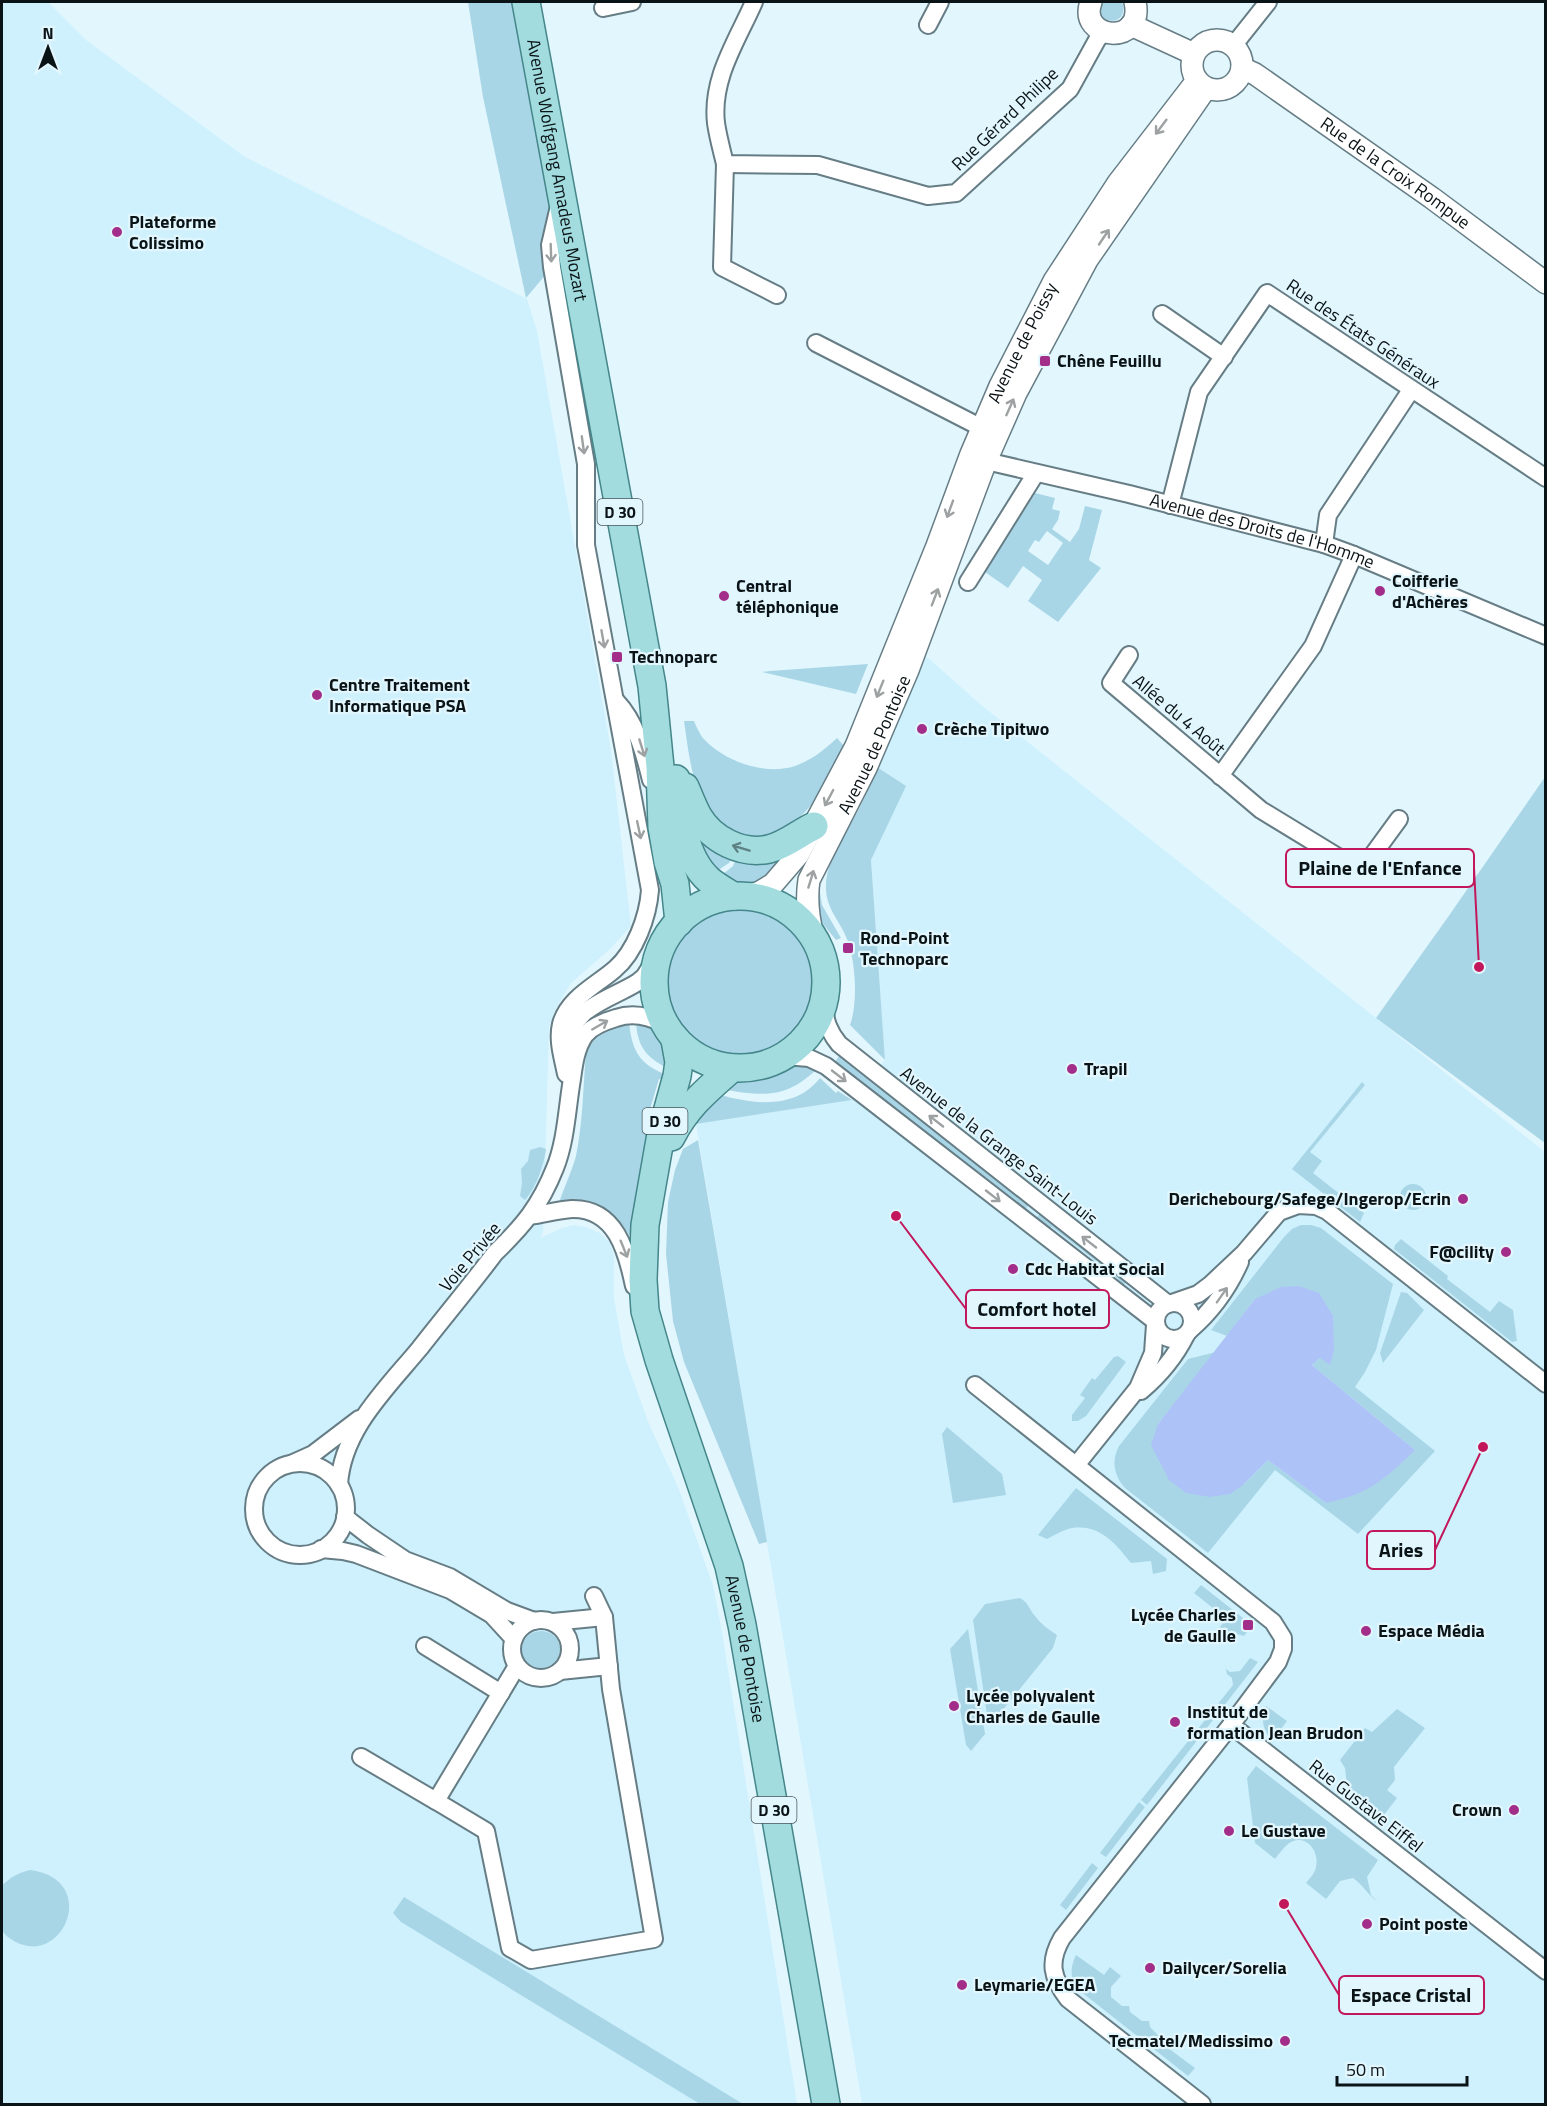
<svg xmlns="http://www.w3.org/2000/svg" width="1547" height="2106" font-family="'Titillium Web',sans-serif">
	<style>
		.built { fill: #cef1fd }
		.green { fill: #a9d6e6; fill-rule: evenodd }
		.water { fill: #adc2f7 }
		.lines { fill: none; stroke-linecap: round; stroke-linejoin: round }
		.minor-casing { stroke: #667d85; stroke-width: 20 }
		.tertiary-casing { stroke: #667d85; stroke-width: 24 }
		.primary-casing { stroke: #44868a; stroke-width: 30 }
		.minor { stroke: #fff; stroke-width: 16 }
		.tertiary { stroke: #fff; stroke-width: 21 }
		.primary { stroke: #a2dcde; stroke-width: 27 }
		.oneway { stroke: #9da1a2 }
		.oneway2 { stroke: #5e8284 }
		.poi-dot { fill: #a22e89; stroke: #e2f6fe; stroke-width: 2 }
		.labels { text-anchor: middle; stroke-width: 4.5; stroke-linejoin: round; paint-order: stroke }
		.shield { fill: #e2f6fe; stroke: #4b575c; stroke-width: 1.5 }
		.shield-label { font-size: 16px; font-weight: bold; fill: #0a1316 }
		.street-label { font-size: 18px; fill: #0a1316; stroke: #e2f6fe }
		.poi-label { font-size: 18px; font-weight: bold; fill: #0a1316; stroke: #e2f6fe; text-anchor: start }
		.leader { fill: none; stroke: #c2185b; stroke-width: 2 }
		.callout-dot { fill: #c2185b; stroke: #e2f6fe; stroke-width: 2 }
		.callout { fill: #e2f6fe; stroke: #c2185b; stroke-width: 2 }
		.callout-label { font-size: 20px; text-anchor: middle; font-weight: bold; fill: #0a1316 }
	</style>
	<rect width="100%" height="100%" fill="#e2f6fe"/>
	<!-- built -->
	<path class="built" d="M2 2H48L86 40 245 157 527 299 537 331 611 750 631 926 610 949 571 983 554 1012 549 1028 543 1233 540 1238 562 1228 574 1225 586 1227 600 1233 610 1243 614 1256V1298L624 1355 649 1424 678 1487 713 1585 722 1632 797 2104H2Z
		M927 657 981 705 1545 1152V2104H862L696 1124 852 1100 885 1060 871 860 905 786 877 767 921 659Z"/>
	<!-- green -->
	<path class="green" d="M468 2H526L562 196 552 267 526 298 483 97Z
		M1100 2H1122C1128 18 1113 27 1100 16Z
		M1035 493 1055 498 1052 509 1060 511 1058 520 1052 529 1070 542 1079 529 1085 506 1102 510 1089 560 1101 568 1058 622 1028 601 1042 580 1023 566 1008 588 982 570ZM1047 531 1063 543 1048 565 1028 551 1035 540 1039 542Z
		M868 664 856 694 762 672 770 671Z
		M684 721H694C696 726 699 732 702 737 723 761 764 776 795 766 812 760 824 750 837 738L844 746 841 754C830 773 820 797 805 812 779 838 750 848 721 822 715 818 709 811 705 805 691 780 688 749 684 721Z
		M877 767 906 786 871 860 885 1060 850 1025C858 1003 856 962 847 939 839 919 825 908 826 885 826 861 848 831 859 809 866 796 871 781 877 767Z
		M1545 777V1143L1376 1018 1448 917Z
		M692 824 733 856 729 863 714 873Z
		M783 853 781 869C753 884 749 892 718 878L733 866 737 856Z
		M819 886 822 905 841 938 836 940 819 919 815 901Z
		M664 982a76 76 0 1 1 152 0a76 76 0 1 1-152 0Z
		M636 1021C663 1030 666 1043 667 1068 646 1057 637 1046 636 1021Z
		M629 1022C632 1051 639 1064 667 1075V1080L659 1079 648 1116 657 1130 633 1235H629C616 1211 588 1196 561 1202L560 1200C565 1185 572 1171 576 1156 583 1122 583 1087 586 1053 594 1032 609 1028 629 1022Z
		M841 1053 1030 1203 1023 1212 835 1062Z
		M797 1064 819 1067C786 1100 763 1096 720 1089L739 1079 771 1073Z
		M820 1078 836 1093 838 1091 852 1100 696 1124 705 1110 720 1095C754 1104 795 1110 820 1078Z
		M1362 1082 1365 1085 1310 1152 1322 1161 1313 1173 1364 1213 1360 1222 1292 1169Z
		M698 1140 767 1542 759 1544 684 1362 673 1321 666 1254 668 1202 675 1170 683 1149Z
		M540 1147 546 1149C544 1165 536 1188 525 1200L520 1196 522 1183 521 1169 528 1161 530 1150Z
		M1400 1197a13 13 0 1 1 26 0a13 13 0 1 1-26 0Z
		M1042 1212 1128 1282 1124 1284V1287L1117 1284 1118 1279C1098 1262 1075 1245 1052 1227L1045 1228 1035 1219Z
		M1301 1225H1311L1321 1228 1393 1284 1376 1350 1365 1372 1355 1387 1435 1451 1358 1534 1275 1470 1208 1553 1125 1488C1114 1476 1111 1461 1119 1446L1188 1359 1216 1352 1158 1424 1243 1485 1268 1460 1326 1503 1415 1450 1312 1365 1320 1358 1255 1299 1227 1336 1211 1330 1284 1237 1292 1229Z
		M1401 1239 1448 1276 1447 1279 1490 1312 1499 1301 1513 1310 1517 1341 1512 1342 1394 1249 1395 1245Z
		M1401 1292 1407 1293 1424 1310 1383 1363 1380 1353Z
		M1118 1356 1126 1362 1086 1416 1078 1421H1072V1415L1085 1398 1080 1395 1092 1378 1095 1380 1114 1357Z
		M947 1427 1002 1474 1006 1495 953 1503 942 1434Z
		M1076 1488 1167 1559 1166 1571 1153 1574 1151 1561 1131 1563C1115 1543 1098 1522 1068 1529 1061 1531 1053 1536 1047 1539L1038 1535Z
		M1201 1585 1252 1625 1244 1636 1233 1633 1219 1639 1217 1631 1223 1623V1616L1194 1593Z
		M1020 1598C1028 1602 1029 1609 1035 1616 1041 1624 1049 1630 1057 1635L1053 1648 994 1721 988 1722 973 1620 985 1604Z
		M968 1629 985 1734 971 1751 966 1745 950 1649Z
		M521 1651a20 20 0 1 1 40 0a20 20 0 1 1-40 0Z
		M1250 1658 1258 1662 1147 1805 1141 1800 1233 1685 1232 1678 1227 1674 1226 1669 1230 1672 1240 1671Z
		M1266 1706 1287 1721 1272 1741C1263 1729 1260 1720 1266 1706Z
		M1397 1709 1425 1728 1394 1767 1395 1780 1387 1790 1397 1798 1377 1824 1349 1802 1345 1768 1340 1760 1365 1728 1372 1732Z
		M1256 1766 1378 1860 1367 1877 1371 1895 1378 1902C1368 1895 1363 1885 1353 1878L1340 1881 1326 1899 1306 1883C1310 1878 1315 1873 1316 1867 1320 1850 1304 1832 1288 1844 1283 1848 1279 1854 1275 1859L1255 1843 1247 1778Z
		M1139 1802 1145 1807 1106 1857 1100 1853Z
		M1092 1863 1098 1868 1066 1910 1060 1905Z
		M30 1870C101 1879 63 1969 14 1941 9 1938 3 1934 2 1928 0 1918 2 1898 2 1886 10 1877 18 1873 30 1870Z
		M404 1897 743 2104H700L401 1922 393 1913Z
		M1076 1955 1104 1975 1110 1967 1121 1976 1111 1987V1997L1122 2006H1129L1130 2012 1142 2021H1149L1150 2027 1160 2037H1167L1168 2048 1195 2068 1188 2076 1080 1991C1069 1979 1070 1968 1076 1955Z"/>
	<!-- water -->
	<path class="water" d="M1299 1286 1319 1293 1333 1316 1334 1350 1330 1365 1320 1358 1312 1365 1415 1450C1384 1480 1369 1494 1326 1503L1268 1460 1243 1485 1230 1494 1210 1497 1186 1493 1169 1480 1151 1445 1158 1424 1255 1299 1281 1287Z"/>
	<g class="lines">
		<!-- minor casing -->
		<g class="minor-casing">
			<g id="minor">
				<path d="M754 2C737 41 711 78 716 123 718 137 722 151 725 164L818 165 928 196 956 193 1070 89 1097 40 1103 32"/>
				<path d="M603 8 632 2"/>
				<path d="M928 25 940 2"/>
				<path d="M1233 46 1268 2"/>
				<path d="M725 164 722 267 777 295"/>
				<path d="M559 206 550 245 552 267 586 464V545L650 890C648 917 635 952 615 969 597 985 568 998 561 1024 557 1041 563 1058 566 1074"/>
				<path d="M1162 314 1224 357"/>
				<path d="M816 343 982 428"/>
				<path id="s1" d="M986 461 1129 494 1324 544 1354 555 1546 636"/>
				<path d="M1170 505 1199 392 1267 293 1546 478"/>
				<path d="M1324 544 1328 515 1411 390"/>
				<path d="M968 582 1036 473"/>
				<path d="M1129 655 1111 683 1261 810 1361 871 1399 819"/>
				<path d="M616 701C636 722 644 752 651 780"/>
				<path d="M1220 776 1313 646 1354 555"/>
				<path d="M824 1006C825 1021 829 1032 839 1044L1168 1304"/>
				<path d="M567 1048C569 1007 610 1000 638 982L644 977 658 955"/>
				<path d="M786 1056 809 1058 826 1066 1155 1321"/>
				<path d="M530 1216C544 1214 558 1210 572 1209 616 1208 627 1252 634 1286"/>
				<circle cx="1174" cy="1321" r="18"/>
				<path d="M1172 1303 1198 1294 1210 1285 1244 1253 1279 1212 1298 1205 1316 1206 1327 1211 1546 1384"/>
				<path d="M1190 1330C1212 1311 1228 1289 1240 1262"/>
				<path d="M975 1385 1273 1622 1283 1638V1649L1278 1662 1231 1725 1062 1938C1048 1962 1052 1978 1068 1999L1202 2104"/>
				<path d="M1141 1391C1160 1375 1175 1357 1186 1335"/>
				<path d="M293 1463 313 1454 359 1419"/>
				<circle cx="300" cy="1509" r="46"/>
				<path d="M1077 1464 1138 1388 1153 1353 1155 1325"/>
				<path d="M339 1485C342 1430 387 1388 420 1348 445 1316 471 1285 495 1253 523 1226 540 1206 555 1168 566 1141 567 1108 572 1079 574 1064 576 1048 585 1035 592 1026 606 1021 616 1018 633 1012 649 1016 664 1024"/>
				<path d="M345 1517 368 1535 405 1560 450 1577 507 1611 534 1621"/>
				<path d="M321 1549 343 1551 356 1554 450 1590 492 1615 514 1639"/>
				<circle cx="541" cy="1649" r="29"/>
				<path d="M553 1622 604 1617"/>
				<path d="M425 1646 501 1693"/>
				<path d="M560 1671 609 1666"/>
				<path d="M1231 1725 1546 1971"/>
				<path d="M361 1757 436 1801 517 1666"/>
				<path d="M436 1801 486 1831 510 1948 531 1960 654 1939 611 1689 604 1617 594 1596"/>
			</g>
		</g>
		<!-- tertiary casing -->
		<g class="tertiary-casing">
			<g id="tertiary">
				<path d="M1091 2C1077 40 1145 47 1135 2"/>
				<path d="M1131 25 1194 54"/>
				<circle cx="1217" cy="65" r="25"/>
				<path id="s2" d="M1242 68 1255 74 1432 198 1546 283"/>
				<path id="s3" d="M747 896 760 892 773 884 798 855 856 746 937 546 971 454 1000 386 1054 281 1118 183 1192 87"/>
				<path id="s4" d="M813 936C808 916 806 900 809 880L866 768 908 670 986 461 1016 393 1087 260 1206 88"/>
			</g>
		</g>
		<!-- primary casing -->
		<g class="primary-casing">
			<g id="primary">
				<path id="s5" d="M526 2 652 686 660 767 662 827 668 862 675 884 679 922"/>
				<path d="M676 779C679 812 683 857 709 880 716 886 725 891 733 896"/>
				<path d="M685 787C689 796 693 807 698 816 712 840 742 855 769 849 786 845 799 833 814 826"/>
				<circle cx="740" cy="982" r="86"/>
				<path id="s6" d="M675 1040 679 1062 677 1076 661 1134 645 1225 643 1280 645 1311 659 1360 729 1566 742 1625 826 2104"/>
				<path d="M671 1137C687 1106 707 1090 732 1068"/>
			</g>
		</g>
		<!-- minor -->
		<use href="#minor" class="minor"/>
		<!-- tertiary -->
		<use href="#tertiary" class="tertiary"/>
		<!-- primary -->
		<use href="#primary" class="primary"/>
	</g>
	<!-- one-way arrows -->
	<defs><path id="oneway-shaft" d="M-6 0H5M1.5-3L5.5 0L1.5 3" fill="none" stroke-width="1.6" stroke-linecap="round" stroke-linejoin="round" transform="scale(1.5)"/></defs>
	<g class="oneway">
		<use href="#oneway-shaft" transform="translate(1161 127) rotate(127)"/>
		<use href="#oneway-shaft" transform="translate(1104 237) rotate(-56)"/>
		<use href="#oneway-shaft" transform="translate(551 253) rotate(88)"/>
		<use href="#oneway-shaft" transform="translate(1010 407) rotate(-66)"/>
		<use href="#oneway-shaft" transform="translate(583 445) rotate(82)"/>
		<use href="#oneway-shaft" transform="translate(950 509) rotate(110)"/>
		<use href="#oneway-shaft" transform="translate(935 597) rotate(-69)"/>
		<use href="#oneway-shaft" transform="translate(603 639) rotate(80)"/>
		<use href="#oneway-shaft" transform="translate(880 689) rotate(112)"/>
		<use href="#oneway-shaft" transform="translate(642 748) rotate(73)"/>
		<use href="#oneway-shaft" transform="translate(829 798) rotate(118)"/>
		<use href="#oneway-shaft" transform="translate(639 830) rotate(78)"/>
		<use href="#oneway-shaft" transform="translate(811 879) rotate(-73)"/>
		<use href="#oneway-shaft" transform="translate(600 1025) rotate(-30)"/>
		<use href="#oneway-shaft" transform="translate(839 1076) rotate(38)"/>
		<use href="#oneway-shaft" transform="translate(936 1121) rotate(-142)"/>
		<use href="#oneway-shaft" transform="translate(993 1196) rotate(38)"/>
		<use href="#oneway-shaft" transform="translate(1089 1242) rotate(-142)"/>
		<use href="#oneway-shaft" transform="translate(624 1249) rotate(68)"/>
		<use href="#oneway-shaft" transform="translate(1222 1295) rotate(-55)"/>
	</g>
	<use class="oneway2" href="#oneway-shaft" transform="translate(741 848) rotate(-163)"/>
	<!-- markers -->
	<g class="poi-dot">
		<circle cx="117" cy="232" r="6"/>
		<rect x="1039" y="355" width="12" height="12" rx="3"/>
		<circle cx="1380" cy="591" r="6"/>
		<circle cx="724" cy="596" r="6"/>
		<rect x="611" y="651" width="12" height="12" rx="3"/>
		<circle cx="317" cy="695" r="6"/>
		<circle cx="922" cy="729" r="6"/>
		<rect x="842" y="942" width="12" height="12" rx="3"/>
		<circle cx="1072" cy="1069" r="6"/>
		<circle cx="1463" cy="1199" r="6"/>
		<circle cx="1506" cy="1252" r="6"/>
		<circle cx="1013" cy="1269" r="6"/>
		<rect x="1242" y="1619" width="12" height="12" rx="3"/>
		<circle cx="1366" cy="1631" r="6"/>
		<circle cx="954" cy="1706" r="6"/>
		<circle cx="1175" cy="1722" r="6"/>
		<circle cx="1514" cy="1810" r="6"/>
		<circle cx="1229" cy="1831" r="6"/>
		<circle cx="1367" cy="1924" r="6"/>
		<circle cx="1150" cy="1968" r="6"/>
		<circle cx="962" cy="1985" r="6"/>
		<circle cx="1285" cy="2041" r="6"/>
	</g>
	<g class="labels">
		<!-- shield labels -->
		<g class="shield">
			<rect x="597.5" y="499" width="45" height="26" rx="4.5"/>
			<rect x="642.5" y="1108" width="45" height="26" rx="4.5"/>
			<rect x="751.5" y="1797" width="45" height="26" rx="4.5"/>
		</g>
		<g class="shield-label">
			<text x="620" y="518">D 30</text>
			<text x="665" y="1127">D 30</text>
			<text x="774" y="1816">D 30</text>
		</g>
		<!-- street labels -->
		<g class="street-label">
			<text transform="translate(1005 119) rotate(-44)" y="6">Rue Gérard Philipe</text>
			<text dy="6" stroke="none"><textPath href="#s5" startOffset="171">Avenue Wolfgang Amadeus Mozart</textPath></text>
			<text dy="6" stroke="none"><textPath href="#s2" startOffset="186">Rue de la Croix Rompue</textPath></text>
			<text transform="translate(1363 334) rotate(34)" y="6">Rue des États Généraux</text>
			<text dy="6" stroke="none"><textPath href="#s3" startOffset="627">Avenue de Poissy</textPath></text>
			<text dy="6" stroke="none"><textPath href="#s1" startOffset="285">Avenue des Droits de l'Homme</textPath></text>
			<text transform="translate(1179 715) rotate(40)" y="6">Allée du 4 Août</text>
			<text dy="6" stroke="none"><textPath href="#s4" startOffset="207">Avenue de Pontoise</textPath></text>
			<text transform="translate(999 1146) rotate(38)" y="6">Avenue de la Grange Saint-Louis</text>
			<text transform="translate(470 1257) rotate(-50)" y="6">Voie Privée</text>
			<text dy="6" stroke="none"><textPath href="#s6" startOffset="628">Avenue de Pontoise</textPath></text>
			<text transform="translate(1366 1806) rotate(38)" y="6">Rue Gustave Eiffel</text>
		</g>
		<!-- poi labels -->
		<g class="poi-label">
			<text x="129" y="228">Plateforme<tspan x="129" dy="21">Colissimo</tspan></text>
			<text x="1057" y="367">Chêne Feuillu</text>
			<text x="1392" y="587">Coifferie<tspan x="1392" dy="21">d'Achères</tspan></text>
			<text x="736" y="592">Central<tspan x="736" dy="21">téléphonique</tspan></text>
			<text x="629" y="663">Technoparc</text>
			<text x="329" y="691">Centre Traitement<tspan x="329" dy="21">Informatique PSA</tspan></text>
			<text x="934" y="735">Crèche Tipitwo</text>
			<text x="860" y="944">Rond-Point<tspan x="860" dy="21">Technoparc</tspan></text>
			<text x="1084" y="1075">Trapil</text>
			<text x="1451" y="1205" text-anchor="end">Derichebourg/Safege/Ingerop/Ecrin</text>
			<text x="1494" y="1258" text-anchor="end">F@cility</text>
			<text x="1025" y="1275">Cdc Habitat Social</text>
			<text x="1236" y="1621" text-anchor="end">Lycée Charles<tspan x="1236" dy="21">de Gaulle</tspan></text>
			<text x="1378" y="1637">Espace Média</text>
			<text x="966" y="1702">Lycée polyvalent<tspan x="966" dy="21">Charles de Gaulle</tspan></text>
			<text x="1187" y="1718">Institut de<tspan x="1187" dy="21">formation Jean Brudon</tspan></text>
			<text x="1502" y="1816" text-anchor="end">Crown</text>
			<text x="1241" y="1837">Le Gustave</text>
			<text x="1379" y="1930">Point poste</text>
			<text x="1162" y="1974">Dailycer/Sorelia</text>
			<text x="974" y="1991">Leymarie/EGEA</text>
			<text x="1273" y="2047" text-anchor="end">Tecmatel/Medissimo</text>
		</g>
	</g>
	<!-- callouts -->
	<path class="leader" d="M1479 967L1474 868M896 1216L966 1309M1483 1447L1435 1550M1284 1904L1339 1995"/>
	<g class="callout-dot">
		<circle cx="1479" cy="967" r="6"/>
		<circle cx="896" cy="1216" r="6"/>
		<circle cx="1483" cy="1447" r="6"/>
		<circle cx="1284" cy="1904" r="6"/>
	</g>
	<g class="callout">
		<rect x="1286" y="849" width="188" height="38" rx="6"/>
		<rect x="966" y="1290" width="143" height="38" rx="6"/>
		<rect x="1367" y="1531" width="68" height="38" rx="6"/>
		<rect x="1339" y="1976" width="145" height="38" rx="6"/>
	</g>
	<g class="callout-label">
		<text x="1380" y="875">Plaine de l'Enfance</text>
		<text x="1037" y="1316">Comfort hotel</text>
		<text x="1401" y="1557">Aries</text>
		<text x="1411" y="2002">Espace Cristal</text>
	</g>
	<!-- border -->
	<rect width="1547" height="2106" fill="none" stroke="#0a1316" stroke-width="6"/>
	<!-- north arrow -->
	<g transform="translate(48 48)" stroke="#e2f6fe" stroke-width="4.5" paint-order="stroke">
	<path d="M0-4.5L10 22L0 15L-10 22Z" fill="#0a1316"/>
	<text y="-9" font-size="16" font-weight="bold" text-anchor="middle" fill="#0a1316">N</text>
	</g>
	<!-- scale -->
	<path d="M1337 2076v9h130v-9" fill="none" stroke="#0a1316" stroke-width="3"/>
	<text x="1346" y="2076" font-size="18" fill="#0a1316" stroke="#e2f6fe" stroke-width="4.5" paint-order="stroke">50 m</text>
</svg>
